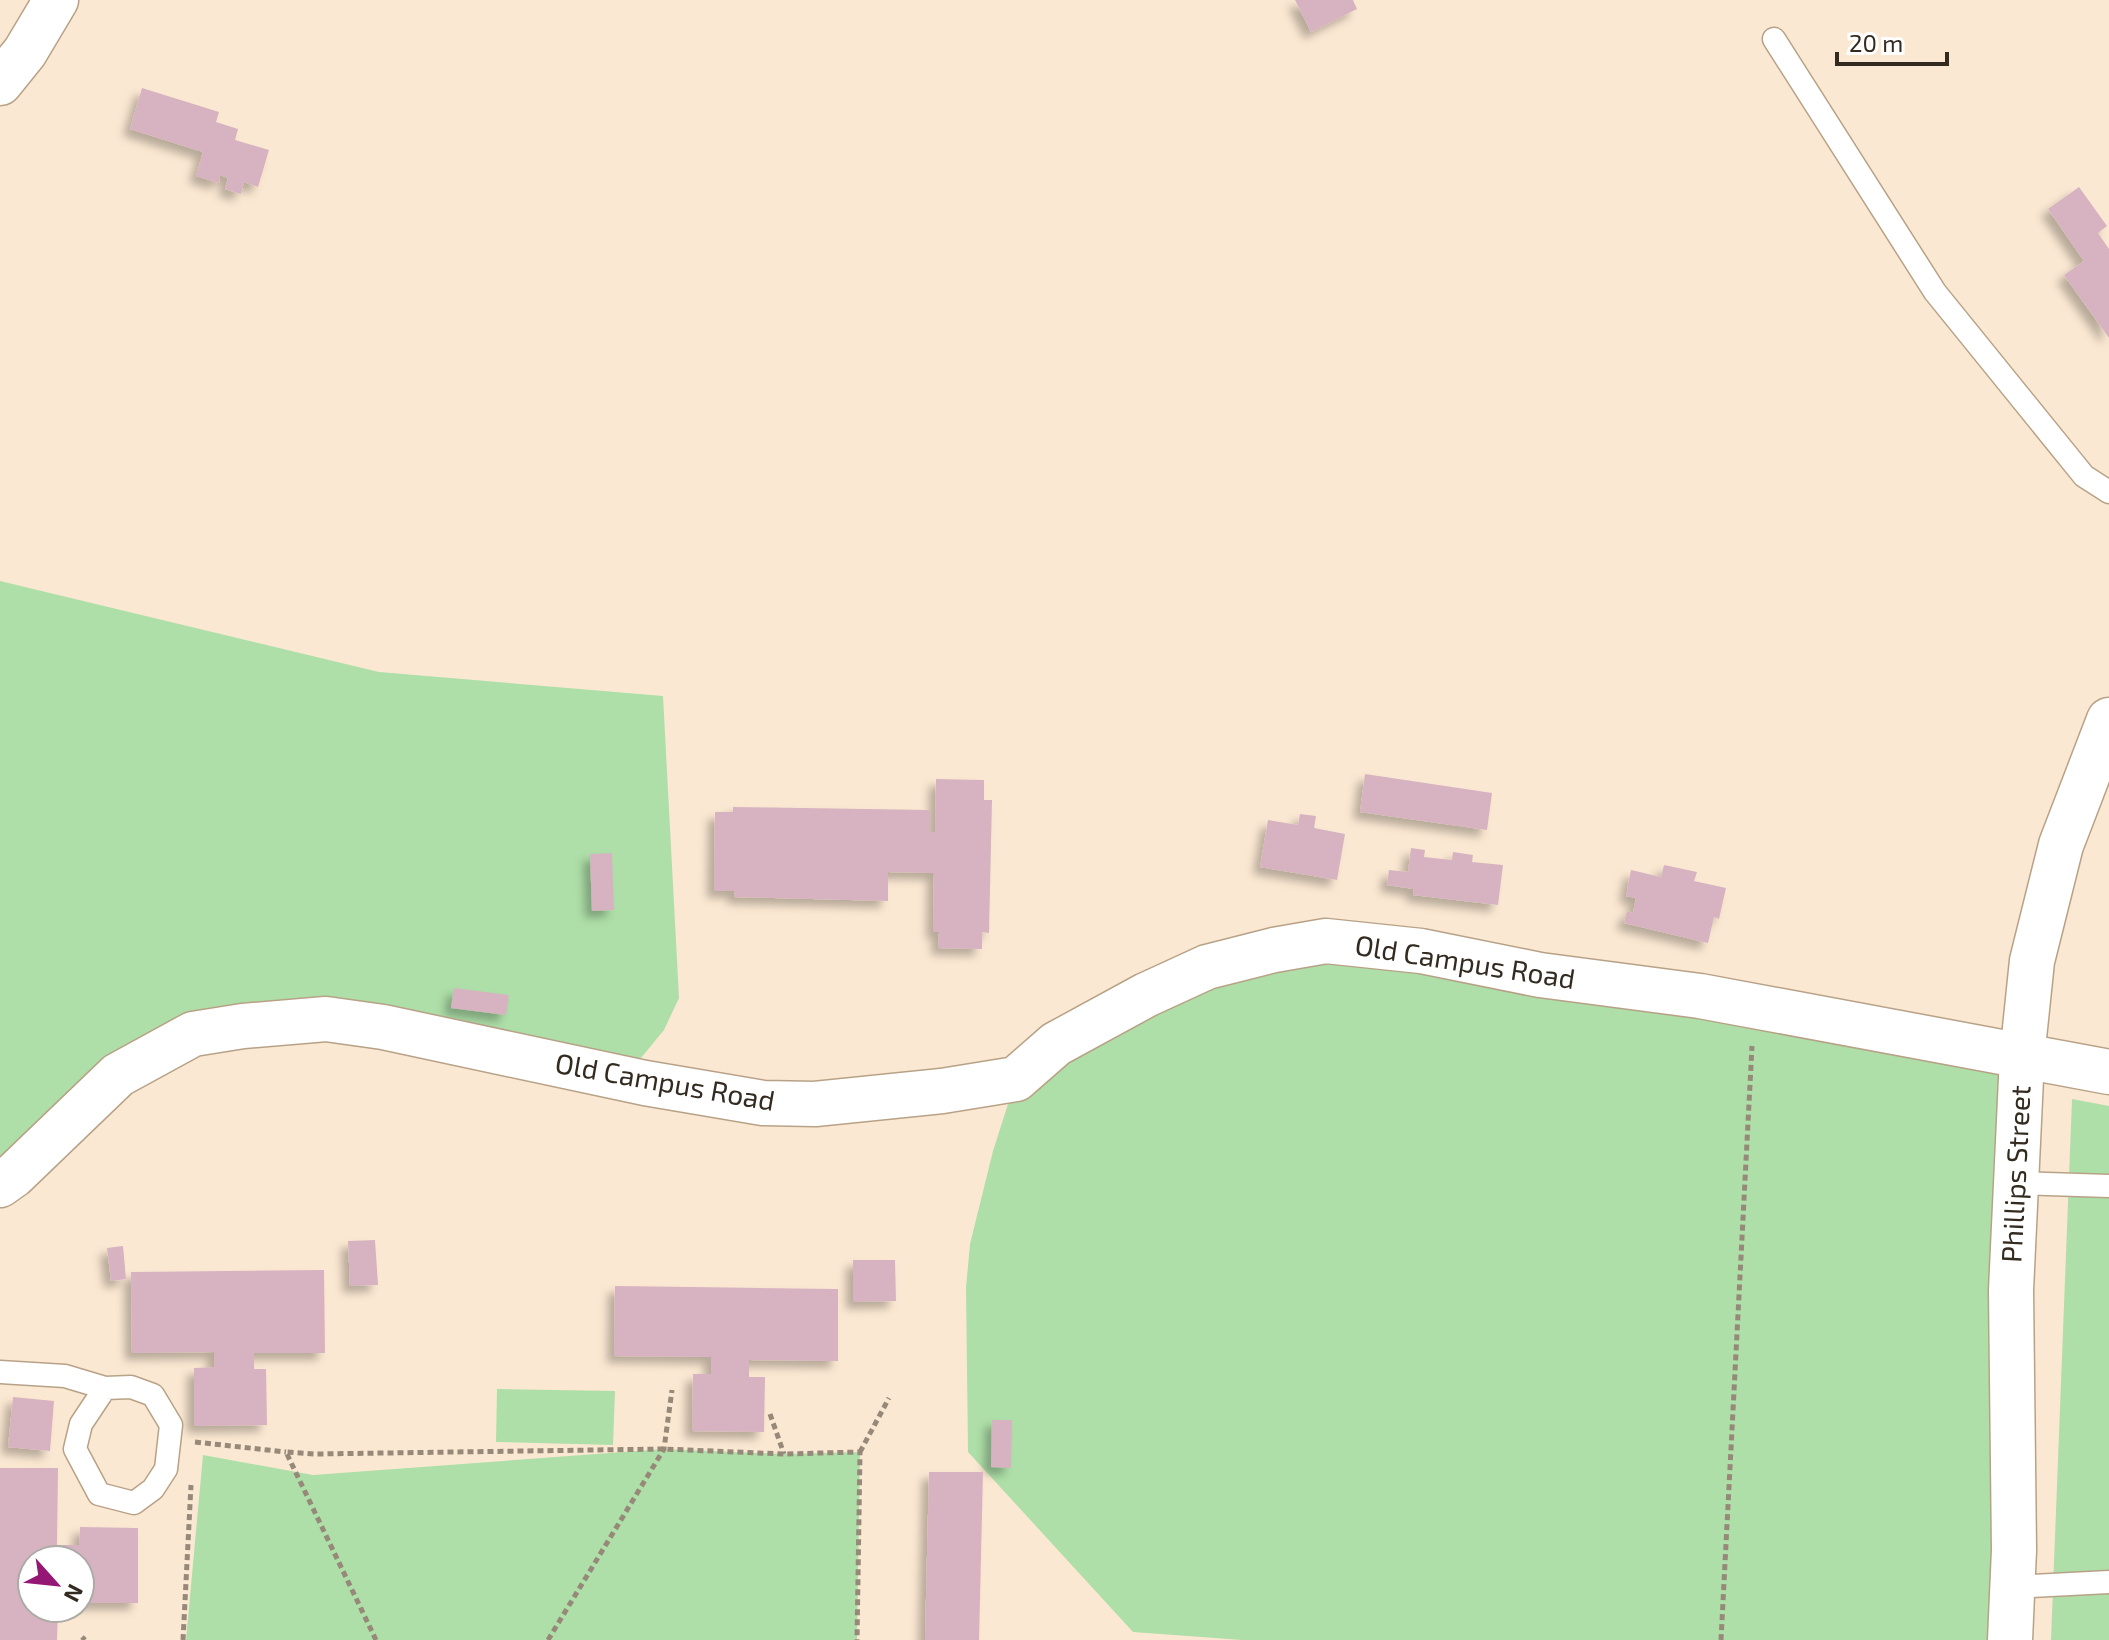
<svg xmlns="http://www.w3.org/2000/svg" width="2109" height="1640" font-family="'Exo 2',sans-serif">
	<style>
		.green { fill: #aedfa8 }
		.building { fill: #d7b3c1; filter: url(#shadow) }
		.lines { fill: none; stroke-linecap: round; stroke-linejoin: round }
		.lane-casing { stroke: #b8a287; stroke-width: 25 }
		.street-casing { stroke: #b8a287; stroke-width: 47 }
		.secondary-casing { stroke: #b8a287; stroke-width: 47 }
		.path { stroke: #978979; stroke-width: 5; stroke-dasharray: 6 4; stroke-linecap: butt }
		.lane { stroke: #fff; stroke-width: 22 }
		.street { stroke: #fff; stroke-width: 44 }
		.secondary { stroke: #fff; stroke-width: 44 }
		.labels { text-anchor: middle; stroke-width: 6; stroke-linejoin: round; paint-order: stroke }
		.street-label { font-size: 28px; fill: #342b20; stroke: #fff }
	</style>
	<defs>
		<filter id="shadow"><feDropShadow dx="-7" dy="7" stdDeviation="4" flood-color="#0004"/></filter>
	</defs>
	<rect width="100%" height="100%" fill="#fbe8d2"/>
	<!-- green -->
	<path class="green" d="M0 581 379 672 663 696 679 998 664 1030 636 1064 219 1030 0 1182Z
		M1326 941 2022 1057 2007 1640H1242L1133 1632 968 1452 966 1288 970 1244 993 1151 1016 1079 1093 1025Z
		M2072 1099 2109 1106V1640H2051Z
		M497 1389 615 1391 613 1445 496 1442Z
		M664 1449 783 1454 860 1452 857 1640H186L203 1455 313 1475Z"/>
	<!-- building -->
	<path class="building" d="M1295 0H1353L1357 9 1311 32Z
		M142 88 219 112 216 122 238 129 235 140 269 150 258 187 244 182 241 194 225 189 228 178 220 175 219 183 196 176 203 152 130 129Z
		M2079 187 2107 226 2098 233 2109 249V338L2064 275 2084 261 2048 209Z
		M1365 774 1492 793 1487 830 1360 812Z
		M936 779 984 780V800H992L989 933 982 932V949L938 948 939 932H933L934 873 888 872V901L734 897 735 891H714L715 812H733V807L930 810V832H935Z
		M1300 814 1316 816 1314 828 1345 834 1337 880 1260 867 1268 820 1298 825Z
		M1411 848 1425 850 1424 857 1452 860 1453 852 1473 855 1472 862 1503 865 1498 905 1413 895 1414 889 1387 885 1389 870 1408 872Z
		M612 853 614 910 592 911 590 854Z
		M1664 865 1697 872 1694 881 1726 888 1719 919 1714 917 1708 943 1624 923 1627 911 1633 913 1636 898 1626 896 1631 870 1661 877Z
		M454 988 509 995 506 1015 451 1008Z
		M375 1240 378 1285 350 1286 348 1241Z
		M123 1246 126 1279 111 1281 107 1248Z
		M853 1260H895L896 1301 853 1302Z
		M324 1270 325 1353H254V1369H266L267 1425 194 1426V1368L214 1367V1352L132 1353 131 1272Z
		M615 1286 838 1289V1361L749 1360V1377H765L764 1432 692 1431 693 1374H711V1357L614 1356Z
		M13 1397 54 1401 50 1451 8 1447Z
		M992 1420H1012L1011 1468 991 1467Z
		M0 1468H58L57 1545H79L80 1527 138 1528V1603H80V1560H32V1608H58L57 1640H0Z
		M929 1472H983L979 1640H925Z"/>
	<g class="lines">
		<!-- lane casing -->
		<g class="lane-casing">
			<path id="lane" d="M1774 39 1935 292 2084 476 2109 492
				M2015 1183 2109 1186
				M0 1372 65 1376 105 1388 131 1387 153 1395 171 1425 166 1469 153 1489 134 1503 99 1494 75 1449 81 1424 105 1388
				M2012 1587 2109 1582"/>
		</g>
		<!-- street casing -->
		<g class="street-casing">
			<path id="street" d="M0 83 25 52 56 0
				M0 1185 14 1175 118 1075 193 1034 243 1026 326 1019 383 1027 645 1083 763 1103 815 1104 942 1091 1016 1079 1056 1044 1146 995 1207 967 1274 950 1326 941 1421 951 1540 975 1700 996 2109 1072"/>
		</g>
		<!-- secondary casing -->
		<g class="secondary-casing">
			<path id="secondary" d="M2010 1640 2014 1550 2011 1290 2022 1057 2032 961 2061 845 2109 720"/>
		</g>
		<!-- path -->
		<path class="path" d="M770 1414 784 1454
			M195 1442 286 1452
			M860 1452 889 1398
			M82 1637 85 1640
			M183 1640 191 1485
			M376 1640 286 1452 315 1454 664 1449 784 1454 860 1452 857 1640
			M548 1640 664 1449 672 1390
			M1721 1640 1752 1046"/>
		<!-- lane -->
		<use href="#lane" class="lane"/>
		<!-- street -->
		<use href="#street" class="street"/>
		<!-- secondary -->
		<use href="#secondary" class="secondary"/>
	</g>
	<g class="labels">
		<!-- street labels -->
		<g class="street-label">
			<text transform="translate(1465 962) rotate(9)" y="10">Old Campus Road</text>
			<text transform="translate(665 1082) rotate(10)" y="10">Old Campus Road</text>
			<text transform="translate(2016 1174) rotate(-87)" y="10">Phillips Street</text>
		</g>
	</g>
	<!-- north arrow -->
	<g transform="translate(56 1584) rotate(117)"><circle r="38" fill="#ffffff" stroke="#aeaaa6" stroke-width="2"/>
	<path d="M0-6L14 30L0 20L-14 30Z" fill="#931773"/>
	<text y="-12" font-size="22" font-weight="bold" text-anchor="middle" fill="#342b20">N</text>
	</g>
	<!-- scale -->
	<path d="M1837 52v12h110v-12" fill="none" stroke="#342b20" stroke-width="4"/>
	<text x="1849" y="52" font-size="24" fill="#342b20" stroke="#ffffff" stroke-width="6" paint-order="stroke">20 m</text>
</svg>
